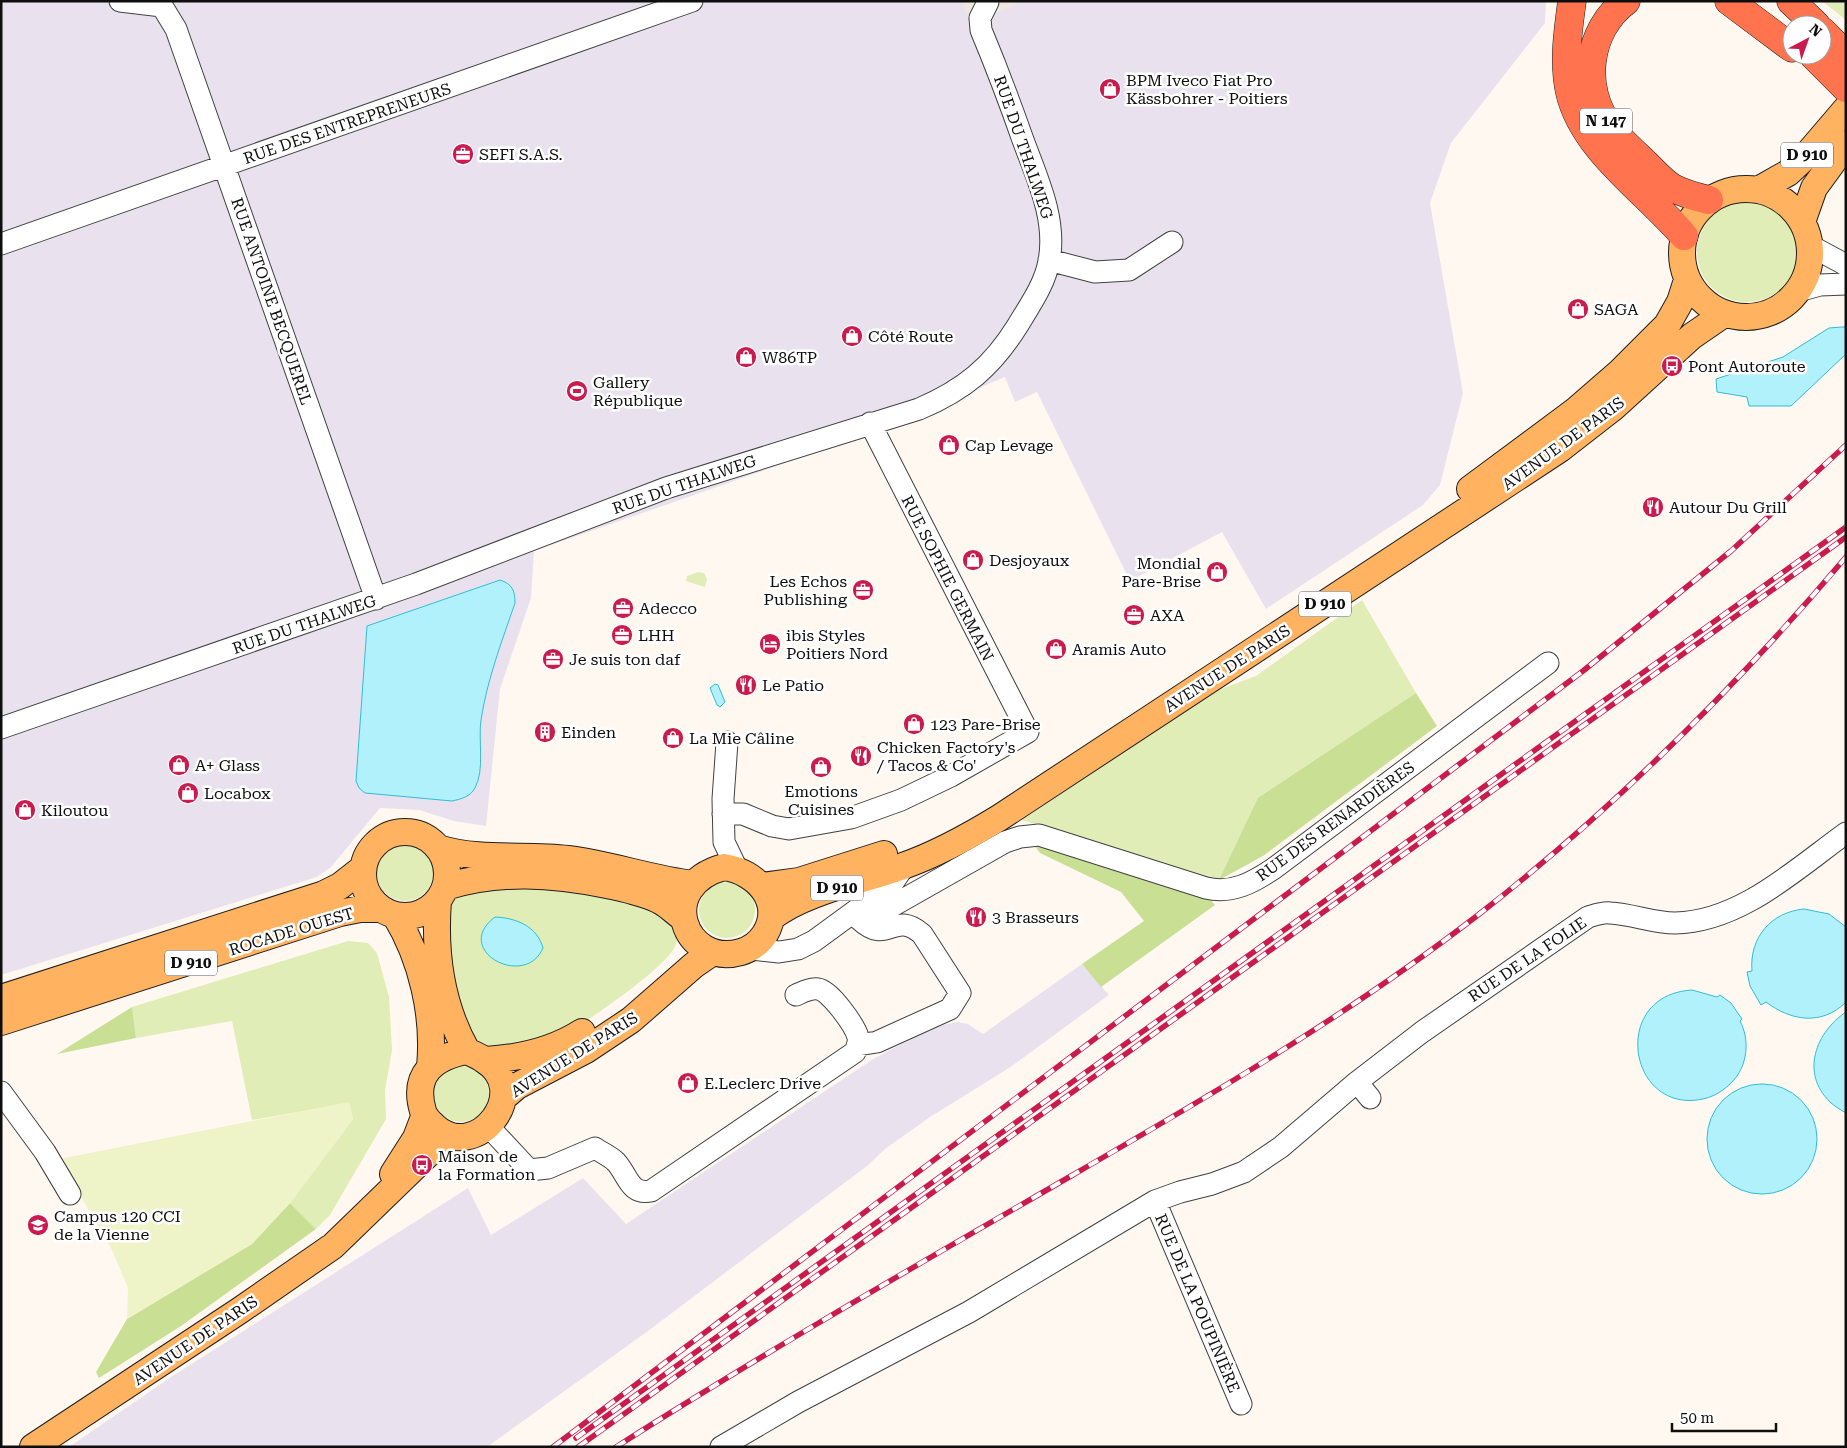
<svg xmlns="http://www.w3.org/2000/svg" width="1847" height="1448" font-family="'Roboto Serif',serif">
	<style>
		.industrial { fill: #e9e2ee }
		.green { fill: #e0edb6 }
		.forest { fill: #c8df94 }
		.pitch { fill: #eff3c8 }
		.plaza { fill: #f0e7dd }
		.water { fill: #b0f1fb; stroke: #31bdd7 }
		.lines { fill: none; stroke-linecap: round; stroke-linejoin: round }
		.minor-casing { stroke: #414141; stroke-width: 23 }
		.major-casing { stroke: #1f1f1f; stroke-width: 28 }
		.highway-casing { stroke: #1f1f1f; stroke-width: 29 }
		.minor { stroke: #fff; stroke-width: 21 }
		.major { stroke: #ffb260; stroke-width: 26 }
		.highway { stroke: #ff744e; stroke-width: 28 }
		.rail-casing { stroke: #c91b4e; stroke-width: 5.5 }
		.rail { stroke: #fff; stroke-width: 4; stroke-dasharray: 11; stroke-linecap: butt }
		.labels { text-anchor: middle; stroke-width: 5; stroke-linejoin: round; paint-order: stroke }
		.shield { fill: #fff; stroke: #565656; stroke-width: 1 }
		.shield-label { font-size: 15px; font-weight: bold; fill: #0e0e0e }
		.poi-label { font-size: 16px; fill: #0e0e0e; stroke: #fff; text-anchor: start }
		.street-label { font-size: 16px; fill: #0e0e0e; stroke: #fff }
	</style>
	<rect width="100%" height="100%" fill="#fff8f0"/>
	<!-- industrial -->
	<path class="industrial" d="M1 1H1546L1545 23 1451 143 1430 203 1463 393 1440 485 1423 505 1266 609 1222 532 1130 581 1037 392 1015 402 1005 377 885 428 534 551 531 598 500 689 486 826 454 821 419 810 380 808 331 867 317 877 1 975Z
		M1082 964 1109 995 1009 1068 930 1117 885 1149 867 1166 648 1331 487 1447H69L171 1377 468 1188 491 1235 583 1178 626 1224 873 1059 934 1027 957 1022 968 1024 983 1034Z"/>
	<!-- green -->
	<path class="green" d="M1822 1H1846V20Z
		M1697 252a50 50 0 1 1 100 0a50 50 0 1 1-100 0Z
		M698 572 704 573 707 579 705 587 686 581 687 576Z
		M1362 600 1416 693 1259 798 1219 880 1192 876 1016 818 1221 689 1256 676Z
		M377 873a28 28 0 1 1 56 0a28 28 0 1 1-56 0Z
		M521 882 647 904 677 928C677 936 678 943 673 950 659 972 581 1027 557 1038 539 1045 505 1048 485 1052L459 1021 442 912 451 898Z
		M699 910a28 28 0 1 1 56 0a28 28 0 1 1-56 0Z
		M348 941 368 943 377 953 389 997 392 1050 385 1090 386 1119 330 1215 316 1229 290 1203 353 1119 349 1103 252 1120 232 1021 136 1038 132 1007Z
		M433 1094a28 28 0 1 1 56 0a28 28 0 1 1-56 0Z"/>
	<!-- forest -->
	<path class="forest" d="M1416 693 1437 726 1263 856 1219 880 1258 798Z
		M1031 841 1207 896 1215 905 1101 987 1082 964 1144 921 1121 892 1040 853Z
		M132 1007 136 1038 57 1054Z
		M290 1203 316 1229 181 1326 99 1378 96 1372 127 1319 252 1244Z"/>
	<!-- pitch -->
	<path class="pitch" d="M349 1102 353 1119 290 1203 252 1244 127 1319 128 1288 112 1250 59 1159Z"/>
	<!-- plaza -->
	<path class="plaza" d="M962 1H1023L971 24Z"/>
	<!-- water -->
	<path class="water" d="M1842 327H1846V354L1791 406H1749L1747 397 1717 392 1716 379 1783 357 1829 328Z
		M500 580C512 584 515 590 515 603 502 641 487 680 481 720 478 741 485 769 475 788 470 797 461 799 452 801L365 793 359 788 356 781 367 626Z
		M715 684 718 685 725 702 720 707 717 705 710 688Z
		M1804 909 1829 914 1846 927V1002C1822 1026 1791 1021 1766 1002L1761 1005 1750 986 1747 972 1752 971C1749 938 1771 912 1804 909Z
		M495 917C516 918 537 926 543 948 525 990 451 950 495 917Z
		M1692 990 1717 997 1720 995 1731 1003 1742 1019 1740 1021C1749 1038 1748 1060 1737 1076 1729 1087 1717 1096 1703 1099 1628 1115 1609 995 1692 990Z
		M1846 1012V1113C1841 1110 1834 1106 1830 1102 1800 1073 1816 1032 1846 1012Z
		M1707 1139a55 55 0 1 1 110 0a55 55 0 1 1-110 0Z"/>
	<g class="lines">
		<!-- minor casing -->
		<g class="minor-casing">
			<path id="minor" d="M120 1 162 6 176 29 376 599
				M1 244 692 1
				M1809 245 1846 265
				M1049 260 1095 272 1129 270 1172 242
				M1798 291 1820 285 1846 284
				M1 728 416 584 666 488 919 409C964 390 992 367 1018 325 1030 305 1045 284 1049 261 1057 219 1037 178 1023 140 1010 103 996 66 981 30L980 18 988 2
				M727 742 723 799 724 842 737 869
				M723 814H743L772 826 789 829 851 818 901 800 951 776 1028 732 870 423
				M853 913 859 919 871 918 1005 842 1020 837 1039 835 1206 888C1232 894 1252 883 1273 869L1548 663
				M751 949 779 952 798 949 814 941 892 884 905 865
				M858 1045 877 1042 950 1009 960 993 922 934C892 909 889 947 859 919
				M1357 1082 1370 1098
				M1 1092 45 1152 70 1194
				M489 1127 529 1170 548 1168 595 1148C602 1153 610 1156 616 1162 628 1175 629 1195 651 1191L855 1052C857 1047 859 1042 858 1037 855 1026 830 990 818 989 810 988 803 992 796 995
				M1241 1404 1155 1201 1180 1192 1212 1184 1244 1172 1281 1147 1357 1082 1422 1032 1588 917C1595 915 1603 912 1610 913 1632 914 1653 923 1675 923 1740 922 1796 869 1846 833
				M721 1447 798 1402 969 1312 1155 1201"/>
		</g>
		<!-- major casing -->
		<g class="major-casing">
			<path id="major" d="M1682 253a64 64 0 1 1 128 0a64 64 0 1 1-128 0Z
				M1758 190 1788 173 1805 157 1846 109
				M1802 222 1814 188 1846 144
				M1470 489 1575 411 1621 371 1667 325 1680 302 1687 280
				M363 874a42 42 0 1 1 84 0a42 42 0 1 1-84 0Z
				M438 848C480 861 525 854 568 859 610 864 651 879 693 884
				M724 867C757 872 784 902 765 934 759 943 751 949 741 952 684 968 654 886 724 867Z
				M762 886 799 881 884 854
				M445 887C499 870 553 874 607 885 625 889 646 893 662 902 669 906 676 913 683 918
				M438 901C434 953 441 1005 467 1051
				M395 915C422 959 435 1016 430 1067
				M772 917C806 891 862 881 903 866 937 854 968 837 999 818L1560 449 1614 407 1692 336 1724 314
				M1 998 324 894 340 886 363 868
				M1 1022 340 913 360 909H381
				M467 1051C473 1054 479 1056 484 1060 534 1091 476 1165 434 1126 429 1121 425 1118 423 1111 412 1074 434 1057 467 1051Z
				M486 1060C519 1058 554 1050 582 1032
				M503 1098 517 1086 586 1050 631 1020 694 965 713 952
				M393 1174 416 1138 424 1117
				M33 1447 239 1311 333 1246 428 1154 452 1136"/>
		</g>
		<!-- highway casing -->
		<g class="highway-casing">
			<path id="highway" d="M1572 1C1568 31 1563 63 1570 93 1584 151 1647 192 1684 236
				M1626 1C1587 30 1580 89 1610 127 1619 139 1631 150 1642 160 1652 169 1661 181 1673 188 1685 194 1696 197 1709 200
				M1729 1 1792 48
				M1791 1 1816 25
				M1822 31 1846 55
				M1813 55 1846 88"/>
		</g>
		<!-- minor -->
		<use href="#minor" class="minor"/>
		<!-- major -->
		<use href="#major" class="major"/>
		<!-- highway -->
		<use href="#highway" class="highway"/>
		<!-- rail casing -->
		<g class="rail-casing">
			<path id="rail" d="M576 1438 1846 527
				M553 1447 1583 671 1731 551 1846 445
				M578 1447 1846 537
				M616 1447C765 1352 919 1264 1071 1176 1211 1095 1350 1014 1478 915 1614 809 1735 688 1846 557"/>
		</g>
		<!-- rail -->
		<use href="#rail" class="rail"/>
	</g>
	<!-- icons -->
	<defs>
		<g id="shop-disc" transform="scale(1.125)"><circle r="9.5" fill="#c91b4e" stroke="#fff"/><path d="M-5-2.5h2.3a2.7 3.5 0 0 1 5.4 0H5L5.5 6h-11ZM-1.5-2.5h3a1.5 2.3 0 0 0-3 0Z" fill="#fff"/></g>
		<g id="office-disc" transform="scale(1.125)"><circle r="9.5" fill="#c91b4e" stroke="#fff"/><path d="M-6-3h4V-5.5h4V-3h4V5H-6ZM-1-4.5V-3h2v-1.5ZM-6 0V1H6V0Z" fill="#fff"/></g>
		<g id="bus-disc" transform="scale(1.125)"><circle r="9.5" fill="#c91b4e" stroke="#fff"/><path d="M-5-6H5V4H4V6H2V4H-2V6H-4V4H-5ZM-3.5-4V0h7V-4ZM-3.5 1.2v1.5H-2V1.2ZM2 1.2v1.5H3.5V1.2Z" fill="#fff"/></g>
		<g id="stadium-disc" transform="scale(1.125)"><circle r="9.5" fill="#c91b4e" stroke="#fff"/><path d="M0-5a6.5 5 0 1 0 0 10a6.5 5 0 1 0 0-10ZM-3.5-1.8h7v3.6h-7Z" fill="#fff"/></g>
		<g id="restaurant-disc" transform="scale(1.125)"><circle r="9.5" fill="#c91b4e" stroke="#fff"/><path d="M-5-6h1v4h1v-4h1v4h1v-4h1v5L-1.5 .5V6h-2V.5L-5-1ZM5-6V6H3V1.5H1.5Q1.5-4 5-6Z" fill="#fff"/></g>
		<g id="hotel-disc" transform="scale(1.125)"><circle r="9.5" fill="#c91b4e" stroke="#fff"/><path d="M-6-4.5h1.5V1H6V5H4.5V3h-9V5H-6ZM-4 0a1.8 1.8 0 1 1 3.6 0ZM.5 0V-2.5h3Q6-2.5 6 0Z" fill="#fff"/></g>
		<g id="building-disc" transform="scale(1.125)"><circle r="9.5" fill="#c91b4e" stroke="#fff"/><path d="M-4-6H4V6H1V3H-1V6H-4ZM-2.5-4.3h1.7v1.8h-1.7ZM.8-4.3h1.7v1.8H.8ZM-2.5-1h1.7V.8h-1.7ZM.8-1h1.7V.8H.8Z" fill="#fff"/></g>
		<g id="university-disc" transform="scale(1.125)"><circle r="9.5" fill="#c91b4e" stroke="#fff"/><path d="M0-5L7-2L0 1L-7-2ZM-4 1L0 2.5L4 1V4Q0 6-4 4Z" fill="#fff"/></g>
	</defs>
	<g fill-rule="evenodd">
		<use href="#shop-disc" x="1110" y="89"/>
		<use href="#office-disc" x="463" y="154"/>
		<use href="#shop-disc" x="1578" y="309"/>
		<use href="#shop-disc" x="852" y="336"/>
		<use href="#shop-disc" x="746" y="357"/>
		<use href="#bus-disc" x="1672" y="366"/>
		<use href="#stadium-disc" x="577" y="391"/>
		<use href="#shop-disc" x="949" y="445"/>
		<use href="#restaurant-disc" x="1653" y="507"/>
		<use href="#shop-disc" x="973" y="560"/>
		<use href="#shop-disc" x="1217" y="572"/>
		<use href="#office-disc" x="863" y="590"/>
		<use href="#office-disc" x="623" y="608"/>
		<use href="#office-disc" x="1134" y="615"/>
		<use href="#office-disc" x="622" y="635"/>
		<use href="#hotel-disc" x="770" y="644"/>
		<use href="#shop-disc" x="1056" y="649"/>
		<use href="#office-disc" x="553" y="659"/>
		<use href="#restaurant-disc" x="746" y="685"/>
		<use href="#shop-disc" x="914" y="724"/>
		<use href="#building-disc" x="545" y="732"/>
		<use href="#shop-disc" x="673" y="738"/>
		<use href="#restaurant-disc" x="861" y="756"/>
		<use href="#shop-disc" x="179" y="765"/>
		<use href="#shop-disc" x="821" y="767"/>
		<use href="#shop-disc" x="188" y="793"/>
		<use href="#shop-disc" x="25" y="810"/>
		<use href="#restaurant-disc" x="976" y="917"/>
		<use href="#shop-disc" x="688" y="1083"/>
		<use href="#bus-disc" x="422" y="1165"/>
		<use href="#university-disc" x="38" y="1225"/>
	</g>
	<g class="labels">
		<!-- shield labels -->
		<g class="shield">
			<rect x="1580" y="108.5" width="52" height="25" rx="4"/>
			<rect x="1781" y="142.5" width="52" height="25" rx="4"/>
			<rect x="1299" y="591.5" width="52" height="25" rx="4"/>
			<rect x="811" y="875.5" width="52" height="25" rx="4"/>
			<rect x="165" y="950.5" width="52" height="25" rx="4"/>
		</g>
		<g class="shield-label">
			<text x="1606" y="126">N 147</text>
			<text x="1807" y="160">D 910</text>
			<text x="1325" y="609">D 910</text>
			<text x="837" y="893">D 910</text>
			<text x="191" y="968">D 910</text>
		</g>
		<!-- poi labels -->
		<g class="poi-label">
			<text x="1126" y="86">BPM Iveco Fiat Pro<tspan x="1126" dy="18">Kässbohrer - Poitiers</tspan></text>
			<text x="479" y="160">SEFI S.A.S.</text>
			<text x="1594" y="315">SAGA</text>
			<text x="868" y="342">Côté Route</text>
			<text x="762" y="363">W86TP</text>
			<text x="1688" y="372">Pont Autoroute</text>
			<text x="593" y="388">Gallery<tspan x="593" dy="18">République</tspan></text>
			<text x="965" y="451">Cap Levage</text>
			<text x="1669" y="513">Autour Du Grill</text>
			<text x="989" y="566">Desjoyaux</text>
			<text x="1201" y="569" text-anchor="end">Mondial<tspan x="1201" dy="18">Pare-Brise</tspan></text>
			<text x="847" y="587" text-anchor="end">Les Echos<tspan x="847" dy="18">Publishing</tspan></text>
			<text x="639" y="614">Adecco</text>
			<text x="1150" y="621">AXA</text>
			<text x="638" y="641">LHH</text>
			<text x="786" y="641">ibis Styles<tspan x="786" dy="18">Poitiers Nord</tspan></text>
			<text x="1072" y="655">Aramis Auto</text>
			<text x="569" y="665">Je suis ton daf</text>
			<text x="762" y="691">Le Patio</text>
			<text x="930" y="730">123 Pare-Brise</text>
			<text x="561" y="738">Einden</text>
			<text x="689" y="744">La Mie Câline</text>
			<text x="877" y="753">Chicken Factory's<tspan x="877" dy="18">/ Tacos &amp; Co'</tspan></text>
			<text x="195" y="771">A+ Glass</text>
			<text x="821" y="797" text-anchor="middle">Emotions<tspan x="821" dy="18">Cuisines</tspan></text>
			<text x="204" y="799">Locabox</text>
			<text x="41" y="816">Kiloutou</text>
			<text x="992" y="923">3 Brasseurs</text>
			<text x="704" y="1089">E.Leclerc Drive</text>
			<text x="438" y="1162">Maison de<tspan x="438" dy="18">la Formation</tspan></text>
			<text x="54" y="1222">Campus 120 CCI<tspan x="54" dy="18">de la Vienne</tspan></text>
		</g>
		<!-- street labels -->
		<g class="street-label">
			<text transform="translate(347 123) rotate(-19)" y="6">RUE DES ENTREPRENEURS</text>
			<text transform="translate(1024 147) rotate(71)" y="6">RUE DU THALWEG</text>
			<text transform="translate(272 301) rotate(71)" y="6">RUE ANTOINE BECQUEREL</text>
			<text transform="translate(1563 443) rotate(-36)" y="6">AVENUE DE PARIS</text>
			<text transform="translate(684 484) rotate(-19)" y="6">RUE DU THALWEG</text>
			<text transform="translate(948 578) rotate(63)" y="6">RUE SOPHIE GERMAIN</text>
			<text transform="translate(304 624) rotate(-19)" y="6">RUE DU THALWEG</text>
			<text transform="translate(1227 668) rotate(-33)" y="6">AVENUE DE PARIS</text>
			<text transform="translate(1335 821) rotate(-36)" y="6">RUE DES RENARDIÈRES</text>
			<text transform="translate(291 931) rotate(-17)" y="6">ROCADE OUEST</text>
			<text transform="translate(1527 959) rotate(-34)" y="6">RUE DE LA FOLIE</text>
			<text transform="translate(574 1054) rotate(-32)" y="6">AVENUE DE PARIS</text>
			<text transform="translate(1198 1303) rotate(67)" y="6">RUE DE LA POUPINIÈRE</text>
			<text transform="translate(195 1340) rotate(-34)" y="6">AVENUE DE PARIS</text>
		</g>
	</g>
	<!-- border -->
	<rect width="1847" height="1448" fill="none" stroke="#0e0e0e" stroke-width="5"/>
	<!-- north arrow -->
	<g transform="translate(1807 40) rotate(41)"><circle r="24" fill="#ffffff" stroke="#9f9f9f"/>
	<path d="M0-4L9 19L0 12L-9 19Z" fill="#c91b4e"/>
	<text y="-8" font-size="14" font-weight="bold" text-anchor="middle" fill="#0e0e0e">N</text>
	</g>
	<!-- scale -->
	<path d="M1672 1423v8h104v-8" fill="none" stroke="#0e0e0e" stroke-width="2.5"/>
	<text x="1680" y="1423" font-size="15" fill="#0e0e0e" stroke="#ffffff" stroke-width="4" paint-order="stroke">50 m</text>
</svg>
